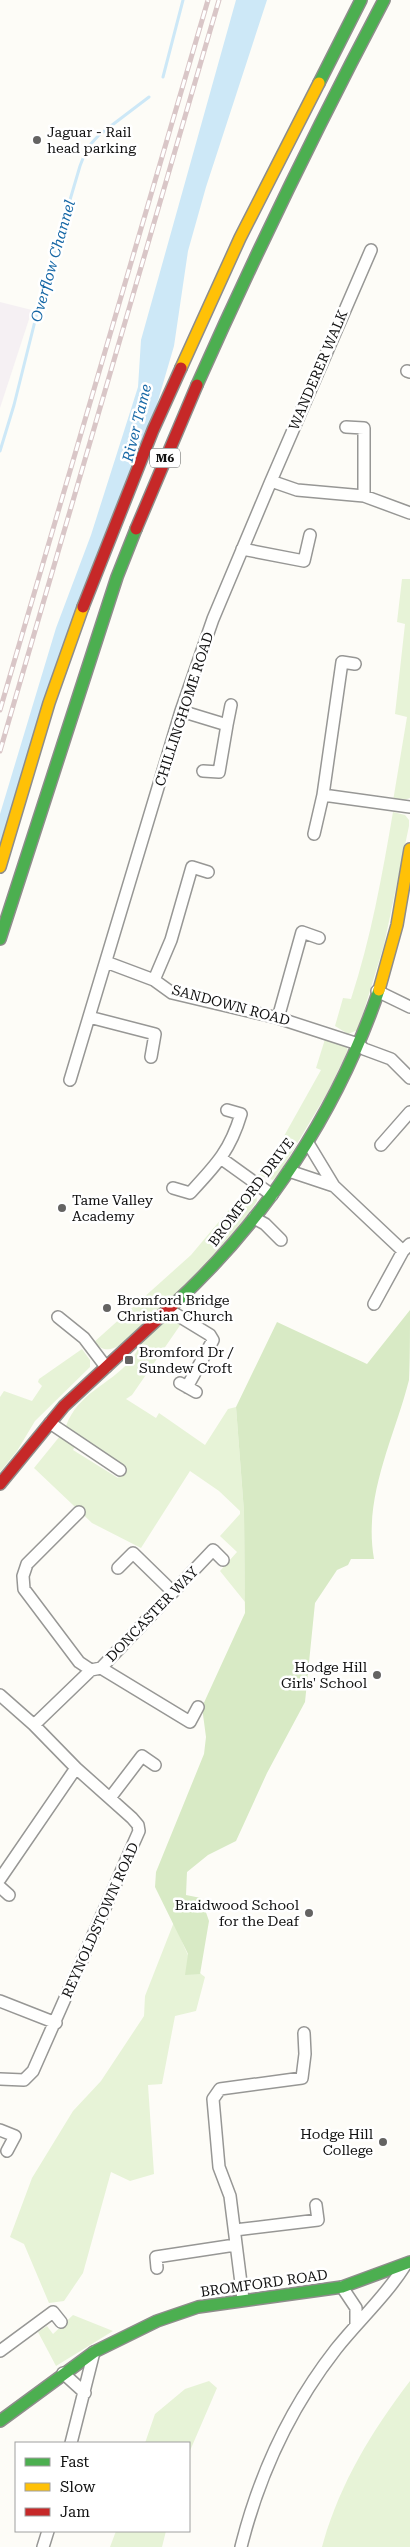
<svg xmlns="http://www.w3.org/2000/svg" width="410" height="2547" font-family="'Roboto Serif',serif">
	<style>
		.industrial { fill: #f5f0f3 }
		.green { fill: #e7f3d7 }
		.forest { fill: #d8eac5 }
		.water { fill: #cde8f7 }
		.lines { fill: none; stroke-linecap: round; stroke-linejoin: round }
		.stream { stroke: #cde8f7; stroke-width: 3 }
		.street-casing { stroke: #979795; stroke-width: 14 }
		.fast-casing { stroke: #8e8d8b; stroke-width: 14 }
		.slow-casing { stroke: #8e8d8b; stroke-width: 14 }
		.jam-casing { stroke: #8e8d8b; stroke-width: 14 }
		.street { stroke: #fffffe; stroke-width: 11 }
		.fast { stroke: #4caf50; stroke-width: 11 }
		.slow { stroke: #ffc107; stroke-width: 11 }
		.jam { stroke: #c62828; stroke-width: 11 }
		.rail-casing { stroke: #d9c6c7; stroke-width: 5 }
		.rail { stroke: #fff; stroke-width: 3; stroke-dasharray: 9; stroke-linecap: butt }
		.poi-dot { fill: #646362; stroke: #fff; stroke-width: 2 }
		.labels { text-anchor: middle; stroke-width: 5; stroke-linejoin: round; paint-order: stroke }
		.shield { fill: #fff; stroke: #585858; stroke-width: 1 }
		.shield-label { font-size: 12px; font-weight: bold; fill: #111 }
		.poi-label { font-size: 14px; fill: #111; stroke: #fff; text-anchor: start }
		.street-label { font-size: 14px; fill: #111; stroke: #fff }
		.water-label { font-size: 15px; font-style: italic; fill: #1768a6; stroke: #fff }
	</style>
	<rect width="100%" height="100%" fill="#fdfcf7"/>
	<!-- industrial -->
	<path class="industrial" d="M0 302 32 310 0 408Z"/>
	<!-- green -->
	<path class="green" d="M402 579H410V798L402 801H393L407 717 395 714 405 624 397 622Z
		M393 812 405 815 409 820V826L384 945 358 1030 348 1034 335 1026 343 998 351 999C371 938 382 876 393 812Z
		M326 1036 344 1043 348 1050 329 1090 279 1174 273 1180 258 1175 279 1145 321 1070 316 1068Z
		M249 1186 256 1192 257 1201C223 1255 166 1301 120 1345 108 1352 104 1350 93 1343L191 1255Z
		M163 1319 181 1324 132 1395 126 1399 156 1418 159 1413 205 1445 228 1409 236 1407 244 1512 245 1602 220 1571 237 1552 220 1536 240 1514V1511L219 1491 190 1471 141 1548 92 1523 34 1468 60 1436 75 1446 73 1450 118 1478 123 1469 66 1426C78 1393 109 1385 130 1361 135 1356 138 1348 142 1342 148 1334 156 1327 163 1319Z
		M82 1349 90 1360V1367L35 1421 17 1451 0 1472V1397L4 1391 32 1401 42 1386 38 1382 39 1379Z
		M174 1922C182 1939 189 1966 205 1977L196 2011 175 2016 162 2084 148 2085 154 2174 130 2181 111 2172 83 2273 64 2301 49 2303 24 2244 10 2237 32 2178 73 2111 101 2081 144 2016 145 1996Z
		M73 2315 113 2331 56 2366 38 2332 47 2326 53 2334Z
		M209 2381 217 2388 189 2453V2443H145L155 2414 185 2389Z
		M410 2381V2547H322C339 2485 371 2432 410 2381Z
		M116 2531H166L162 2547H110Z"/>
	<!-- forest -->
	<path class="forest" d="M410 1310C410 1330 410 1361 409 1380 394 1439 363 1496 374 1559H351L348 1565 337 1570 315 1603 305 1702 267 1773 236 1841 208 1855 187 1872 186 1895 201 1898 209 1921 200 1974 185 1975 188 1954 155 1887 156 1872 204 1754 206 1737 202 1707 245 1613 244 1512 236 1407 277 1322 367 1364Z"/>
	<!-- water -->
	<path class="water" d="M236 0H267L206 187 188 251 174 346 138 469 0 855V814L56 628 91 535 138 387 141 340Z"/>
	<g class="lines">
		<!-- stream -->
		<path class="stream" d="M163 77 183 0
			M0 451 14 405 39 305 80 166 87 148 99 135 149 97"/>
		<!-- street casing -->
		<g class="street-casing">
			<path id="street" d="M407 371 410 372
				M346 427 364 428V496
				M271 481 371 250
				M242 549 304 561 310 535
				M181 711 227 725 219 772 203 771
				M227 725 231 705
				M323 795 410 807
				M314 834 323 795 342 662 355 664
				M106 962 154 980 172 993 278 1018 358 1044 364 1049 391 1059 410 1078
				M154 980 171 940 192 867 208 872
				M377 991 410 1007
				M89 1017 155 1034 151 1057
				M278 1018 302 932 319 938
				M70 1080 181 711 213 619 271 481 297 490 364 496 410 513
				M308 1143 334 1186 403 1251
				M381 1145 410 1112
				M222 1159 272 1195
				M289 1171 334 1186
				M173 1188 190 1193C216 1165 230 1151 241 1114L227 1110
				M254 1218 265 1224 281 1240
				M374 1304 403 1251 410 1244
				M169 1310 210 1335 213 1340 187 1387
				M58 1317 84 1338 106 1367
				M180 1383 196 1392
				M50 1423 120 1470
				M79 1512 27 1564 23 1576 24 1589 79 1662 91 1670
				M118 1568 133 1553 173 1592
				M101 1668 190 1722 198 1707
				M0 1695 34 1725 76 1768 132 1818 138 1825 139 1831 33 2071 24 2080 0 2079
				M34 1725 91 1670 101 1668 213 1550 223 1560
				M110 1798 142 1756 155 1765
				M0 1879 76 1768
				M0 1887 9 1895
				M0 2001 56 2023
				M0 2130 15 2136 7 2151
				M235 2230 318 2220 316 2205
				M157 2268 156 2257 235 2245
				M342 2287 356 2308V2325
				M243 2299 230 2196 219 2167 213 2099 220 2089 302 2078 305 2054 304 2033
				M0 2351 53 2312 61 2322
				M63 2373 85 2393
				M71 2443 94 2352
				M43 2547 48 2531
				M241 2547C259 2475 290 2408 336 2349 359 2320 386 2296 406 2264"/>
		</g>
		<!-- fast casing -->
		<g class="fast-casing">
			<path id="fast" d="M319 83 361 0
				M197 385C255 255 317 127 384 0
				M0 939 117 577 136 529
				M173 1305C267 1219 338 1110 379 990
				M0 2421 94 2352 157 2321 198 2307 342 2287 410 2262"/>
		</g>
		<!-- slow casing -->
		<g class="slow-casing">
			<path id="slow" d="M181 368 240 238 319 83
				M0 867 49 703 83 607
				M379 990 397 925 410 849"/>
		</g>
		<!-- jam casing -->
		<g class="jam-casing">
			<path id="jam" d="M136 529 197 385
				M83 607 153 430 181 368
				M0 1484 64 1406 173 1305"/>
		</g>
		<!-- street -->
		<use href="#street" class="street"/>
		<!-- fast -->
		<use href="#fast" class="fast"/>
		<!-- slow -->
		<use href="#slow" class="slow"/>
		<!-- jam -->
		<use href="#jam" class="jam"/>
		<!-- rail casing -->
		<g class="rail-casing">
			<path id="rail" d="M0 710 208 0
				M0 751 219 0"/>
		</g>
		<!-- rail -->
		<use href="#rail" class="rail"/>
	</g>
	<!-- markers -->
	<g class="poi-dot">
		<circle cx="37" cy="140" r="5"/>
		<circle cx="62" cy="1208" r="5"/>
		<circle cx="107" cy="1308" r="5"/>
		<rect x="124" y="1355" width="10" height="10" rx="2.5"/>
		<circle cx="377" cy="1675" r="5"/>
		<circle cx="309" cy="1913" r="5"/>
		<circle cx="383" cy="2142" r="5"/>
	</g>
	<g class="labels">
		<!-- shield labels -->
		<rect class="shield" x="150" y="448.5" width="30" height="19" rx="4"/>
		<g class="shield-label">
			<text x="165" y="462">M6</text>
		</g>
		<!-- poi labels -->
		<g class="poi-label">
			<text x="47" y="137">Jaguar - Rail<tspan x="47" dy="16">head parking</tspan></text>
			<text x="72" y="1205">Tame Valley<tspan x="72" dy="16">Academy</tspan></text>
			<text x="117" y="1305">Bromford Bridge<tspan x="117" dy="16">Christian Church</tspan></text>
			<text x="139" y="1357">Bromford Dr /<tspan x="139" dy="16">Sundew Croft</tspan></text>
			<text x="367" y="1672" text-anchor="end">Hodge Hill<tspan x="367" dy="16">Girls' School</tspan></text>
			<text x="299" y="1910" text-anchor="end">Braidwood School<tspan x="299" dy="16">for the Deaf</tspan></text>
			<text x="373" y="2139" text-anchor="end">Hodge Hill<tspan x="373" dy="16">College</tspan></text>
		</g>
		<!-- street labels -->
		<g class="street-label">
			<text transform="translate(318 370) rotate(-67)" y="5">WANDERER WALK</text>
			<text transform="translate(184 709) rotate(-72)" y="5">CHILLINGHOME ROAD</text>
			<text transform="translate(231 1005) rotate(15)" y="5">SANDOWN ROAD</text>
			<text transform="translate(251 1192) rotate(-53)" y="5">BROMFORD DRIVE</text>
			<text transform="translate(152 1614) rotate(-46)" y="5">DONCASTER WAY</text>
			<text transform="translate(100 1920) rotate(-66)" y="5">REYNOLDSTOWN ROAD</text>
			<text transform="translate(264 2283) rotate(-8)" y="5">BROMFORD ROAD</text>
		</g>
		<!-- water labels -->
		<g class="water-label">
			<text transform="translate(53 261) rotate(-74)" y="5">Overflow Channel</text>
			<text transform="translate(137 423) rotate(-76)" y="5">River Tame</text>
		</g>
	</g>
	<!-- legend -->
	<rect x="15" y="2442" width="175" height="90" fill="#ffffff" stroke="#a0a0a0"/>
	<rect x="25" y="2458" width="25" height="8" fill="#4caf50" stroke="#a0a0a0"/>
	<text x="60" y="2467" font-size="15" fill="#111111">Fast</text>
	<rect x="25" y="2483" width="25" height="8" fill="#ffc107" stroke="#a0a0a0"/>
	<text x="60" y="2492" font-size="15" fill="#111111">Slow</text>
	<rect x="25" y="2508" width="25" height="8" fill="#c62828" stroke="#a0a0a0"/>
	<text x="60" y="2517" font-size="15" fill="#111111">Jam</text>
</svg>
